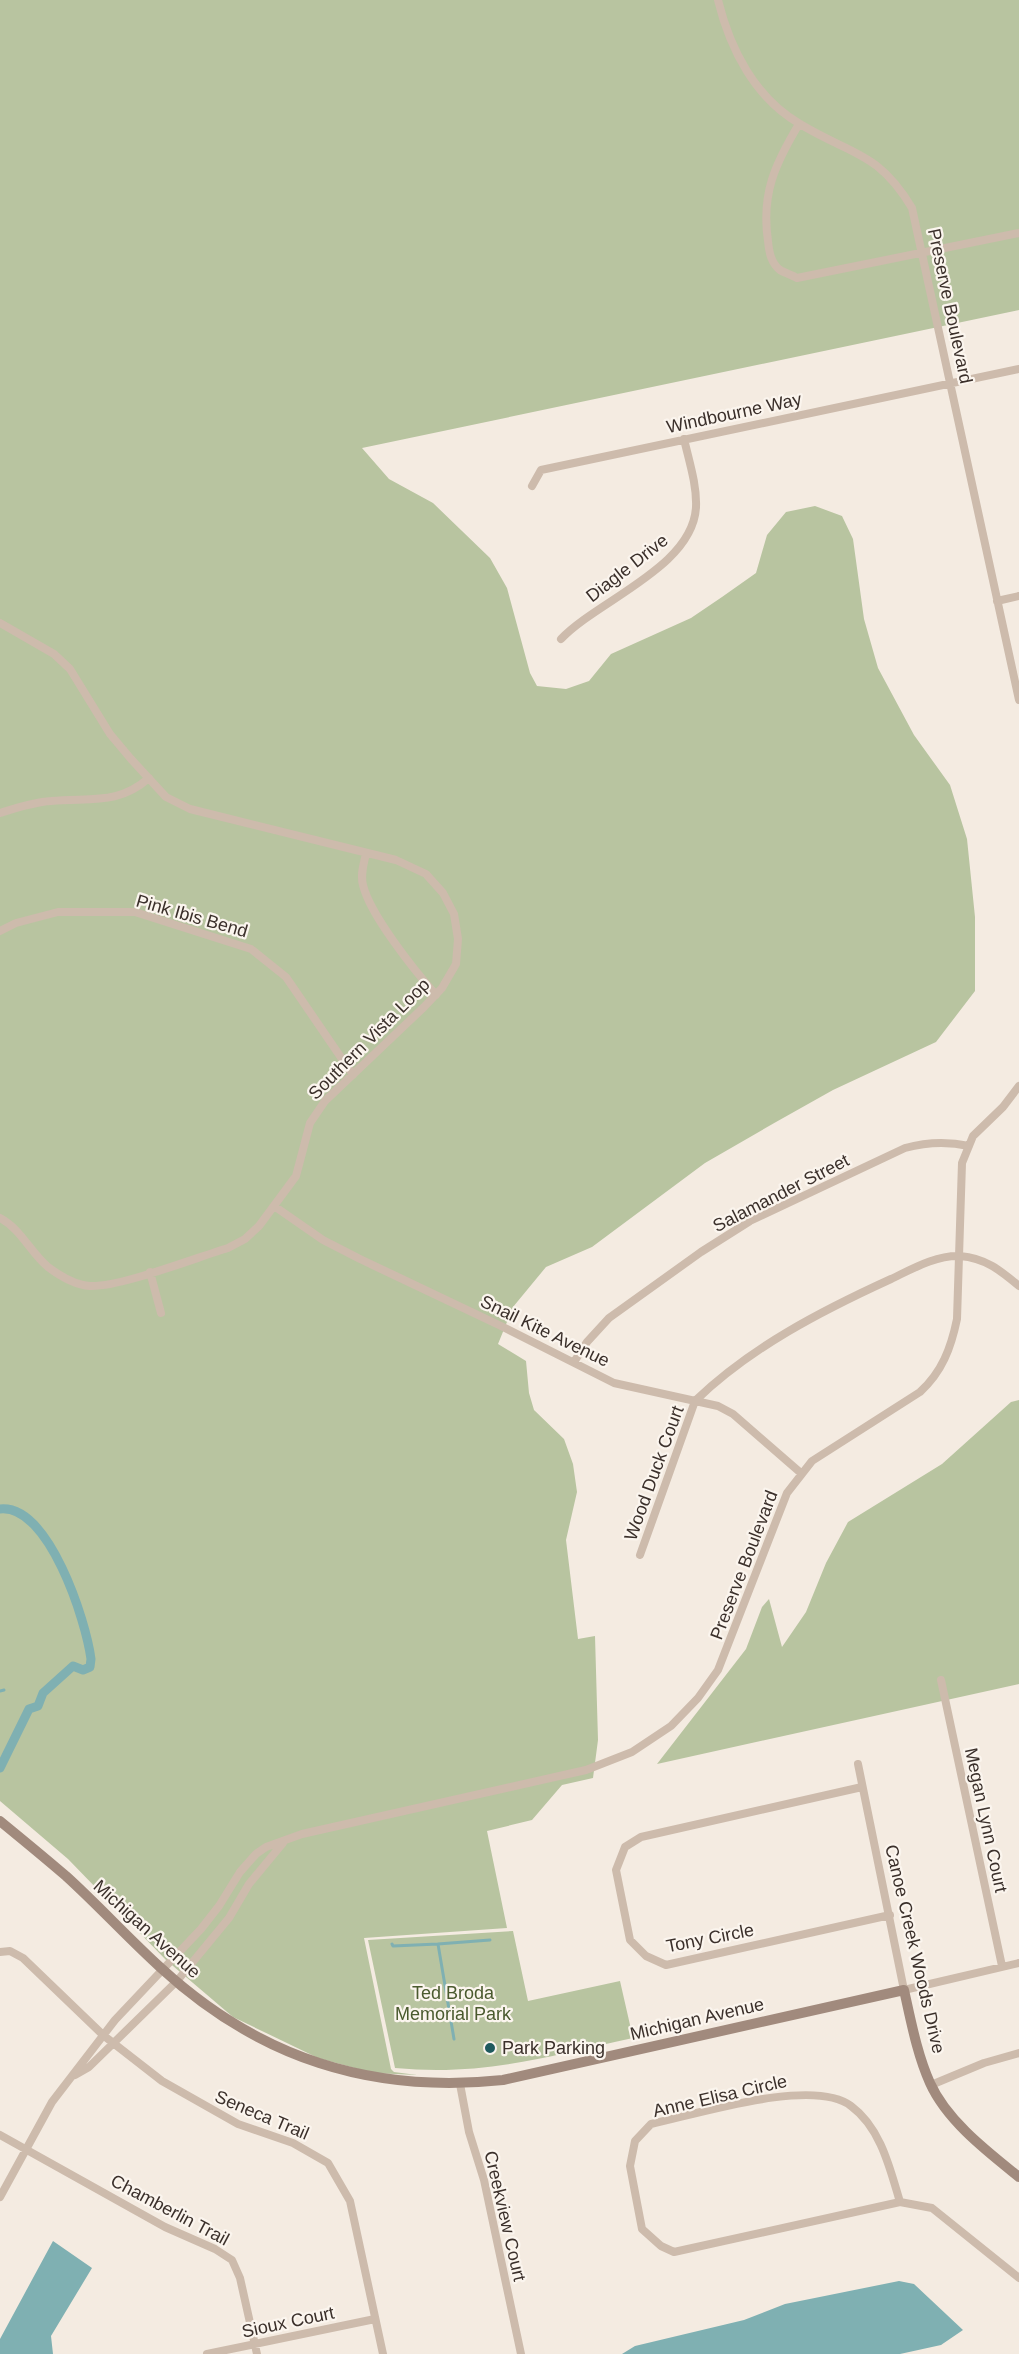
<svg xmlns="http://www.w3.org/2000/svg" width="1019" height="2354" font-family="Helvetica,sans-serif">
	<style>
		.green { fill: #b8c4a0 }
		.water { fill: #7fb0b2 }
		.lines { fill: none; stroke-linecap: round; stroke-linejoin: round }
		.stream { stroke: #7fb0b2; stroke-width: 3 }
		.canal { stroke: #7fb0b2; stroke-width: 9 }
		.street { stroke: #cdbbac; stroke-width: 8 }
		.secondary { stroke: #a18a7d; stroke-width: 10 }
		.poi-dot { fill: #1f5a5e; stroke: #fbf5ee; stroke-width: 2 }
		.labels { text-anchor: middle; stroke-width: 4.5; stroke-linejoin: round; paint-order: stroke }
		.street-label { font-size: 18px; fill: #3b302b; stroke: #fbf5ee }
		.park-label { font-size: 18px; fill: #4a5a2e; stroke: #fbf5ee }
		.poi-label { font-size: 18px; fill: #3b302b; stroke: #fbf5ee; text-anchor: start }
	</style>
	<rect width="100%" height="100%" fill="#f4ebe1"/>
	<!-- green -->
	<path class="green" d="M0 0H1019V310L362 448 389 479 433 503 490 558 507 588 530 673 537 686 566 689 589 681 611 654 691 618 722 597 756 573 767 535 786 512 815 506 842 516 853 539 864 619 878 668 914 735 950 785 967 839 975 917V991L936 1042 833 1090 776 1122 705 1163 592 1247 546 1267 513 1307 498 1344 526 1361 529 1393 534 1410 564 1439 573 1464 577 1492 566 1540 578 1639 595 1636 598 1740 593 1778 562 1785 532 1820 487 1831 507 1928 364 1938 391 2069 394 2072 417 2075 373 2073 318 2058 233 2017 166 1960 68 1859 0 1801Z
		M1019 1400V1684L657 1764 746 1649 762 1607 769 1599 782 1647 806 1612 826 1563 848 1522 942 1464 1011 1402Z
		M513 1931 528 2001 620 1981 633 2038C545 2057 485 2076 395 2068L368 1940Z"/>
	<!-- water -->
	<path class="water" d="M53 2241 92 2268 51 2336 53 2354H0V2339Z
		M899 2281 914 2284 963 2330 941 2345 900 2354H622L635 2346 744 2320 785 2304Z"/>
	<g class="lines">
		<!-- stream -->
		<path class="stream" d="M0 1691 4 1690
			M392 1944 393 1946 438 1944 454 2039
			M438 1944 490 1940"/>
		<!-- canal -->
		<path class="canal" d="M0 1509C49 1504 86 1621 91 1659L90 1667 83 1670 73 1666 43 1693 38 1706 29 1709 0 1768"/>
		<!-- street -->
		<path class="street" d="M718 0C730 49 755 98 800 124 851 155 878 151 912 208L1019 700
			M799 124C775 164 761 194 768 241 769 252 771 263 780 270 785 273 792 275 797 278L1019 233
			M532 486 541 470 1019 369
			M997 601 1019 596
			M0 623 54 654 70 669 110 734 131 759 166 797 190 809 396 860 426 874 443 893 454 914 458 939 456 964 442 988 424 1007 325 1101 310 1123 296 1176 259 1226 245 1239 228 1248C195 1258 121 1287 90 1286 75 1285 60 1276 48 1267 30 1252 21 1229 0 1218
			M561 639C598 600 693 567 696 507 697 485 689 461 684 439
			M0 813C16 808 34 802 51 801 89 797 117 806 149 778
			M366 853C364 864 360 874 363 885 370 915 415 971 436 995
			M0 931 16 923 58 912H135L251 949 286 977 353 1075
			M274 1206 323 1240 360 1259 501 1326 614 1383 718 1406 733 1414 802 1474
			M150 1272 161 1313
			M574 1362 587 1342 609 1318 701 1252 750 1221 905 1148C927 1142 946 1141 969 1146
			M640 1555 695 1401C751 1347 821 1311 891 1279 912 1269 936 1255 960 1256 985 1258 1000 1270 1019 1286
			M941 1680 1002 1966
			M858 1764 904 1990 1019 1963
			M862 1787 641 1837 625 1847 616 1870 630 1940 646 1956 666 1965 890 1915
			M0 1952 10 1951 23 1958 103 2035 162 2081 238 2124 293 2143 328 2163 350 2201 383 2354
			M75 2075 89 2067 177 1981 229 1918 249 1884 283 1843
			M460 2084 469 2132 484 2180 521 2354
			M931 2085 984 2063 1019 2053
			M0 2135 165 2227 215 2249 232 2260 240 2278 257 2354
			M0 2197 52 2102 115 2020 201 1929 219 1906 240 1872 256 1854 266 1847 302 1834 586 1770 632 1752 671 1726 698 1698 718 1670 787 1493 812 1461 920 1392C942 1372 951 1348 957 1319L962 1163 973 1136 1003 1107 1019 1086
			M900 2202C890 2169 881 2128 851 2106 814 2077 697 2114 651 2124L635 2141 630 2166 642 2229 661 2246 674 2252 900 2202 932 2208 1019 2278
			M207 2354 375 2319"/>
		<!-- secondary -->
		<path class="secondary" d="M0 1821C22 1839 44 1857 66 1876 99 1906 128 1938 161 1968 259 2058 371 2094 503 2080L904 1990C911 2021 917 2054 930 2083 947 2121 988 2152 1019 2177"/>
	</g>
	<!-- markers -->
	<circle class="poi-dot" cx="490" cy="2048" r="6"/>
	<g class="labels">
		<!-- street labels -->
		<g class="street-label">
			<text transform="translate(950 306) rotate(78)" y="6">Preserve Boulevard</text>
			<text transform="translate(734 413) rotate(-12)" y="6">Windbourne Way</text>
			<text transform="translate(627 568) rotate(-38)" y="6">Diagle Drive</text>
			<text transform="translate(192 916) rotate(16)" y="6">Pink Ibis Bend</text>
			<text transform="translate(369 1039) rotate(-45)" y="6">Southern Vista Loop</text>
			<text transform="translate(781 1193) rotate(-27)" y="6">Salamander Street</text>
			<text transform="translate(545 1331) rotate(26)" y="6">Snail Kite Avenue</text>
			<text transform="translate(654 1473) rotate(-70)" y="6">Wood Duck Court</text>
			<text transform="translate(744 1565) rotate(-69)" y="6">Preserve Boulevard</text>
			<text transform="translate(986 1820) rotate(78)" y="6">Megan Lynn Court</text>
			<text transform="translate(147 1929) rotate(42)" y="6">Michigan Avenue</text>
			<text transform="translate(710 1938) rotate(-11)" y="6">Tony Circle</text>
			<text transform="translate(915 1949) rotate(77)" y="6">Canoe Creek Woods Drive</text>
			<text transform="translate(697 2019) rotate(-13)" y="6">Michigan Avenue</text>
			<text transform="translate(720 2096) rotate(-13)" y="6">Anne Elisa Circle</text>
			<text transform="translate(262 2115) rotate(23)" y="6">Seneca Trail</text>
			<text transform="translate(170 2210) rotate(28)" y="6">Chamberlin Trail</text>
			<text transform="translate(505 2216) rotate(77)" y="6">Creekview Court</text>
			<text transform="translate(288 2322) rotate(-12)" y="6">Sioux Court</text>
		</g>
		<!-- park labels -->
		<g class="park-label">
			<text x="453" y="1999">Ted Broda<tspan x="453" dy="21">Memorial Park</tspan></text>
		</g>
		<!-- poi labels -->
		<g class="poi-label">
			<text x="502" y="2054">Park Parking</text>
		</g>
	</g>
</svg>
